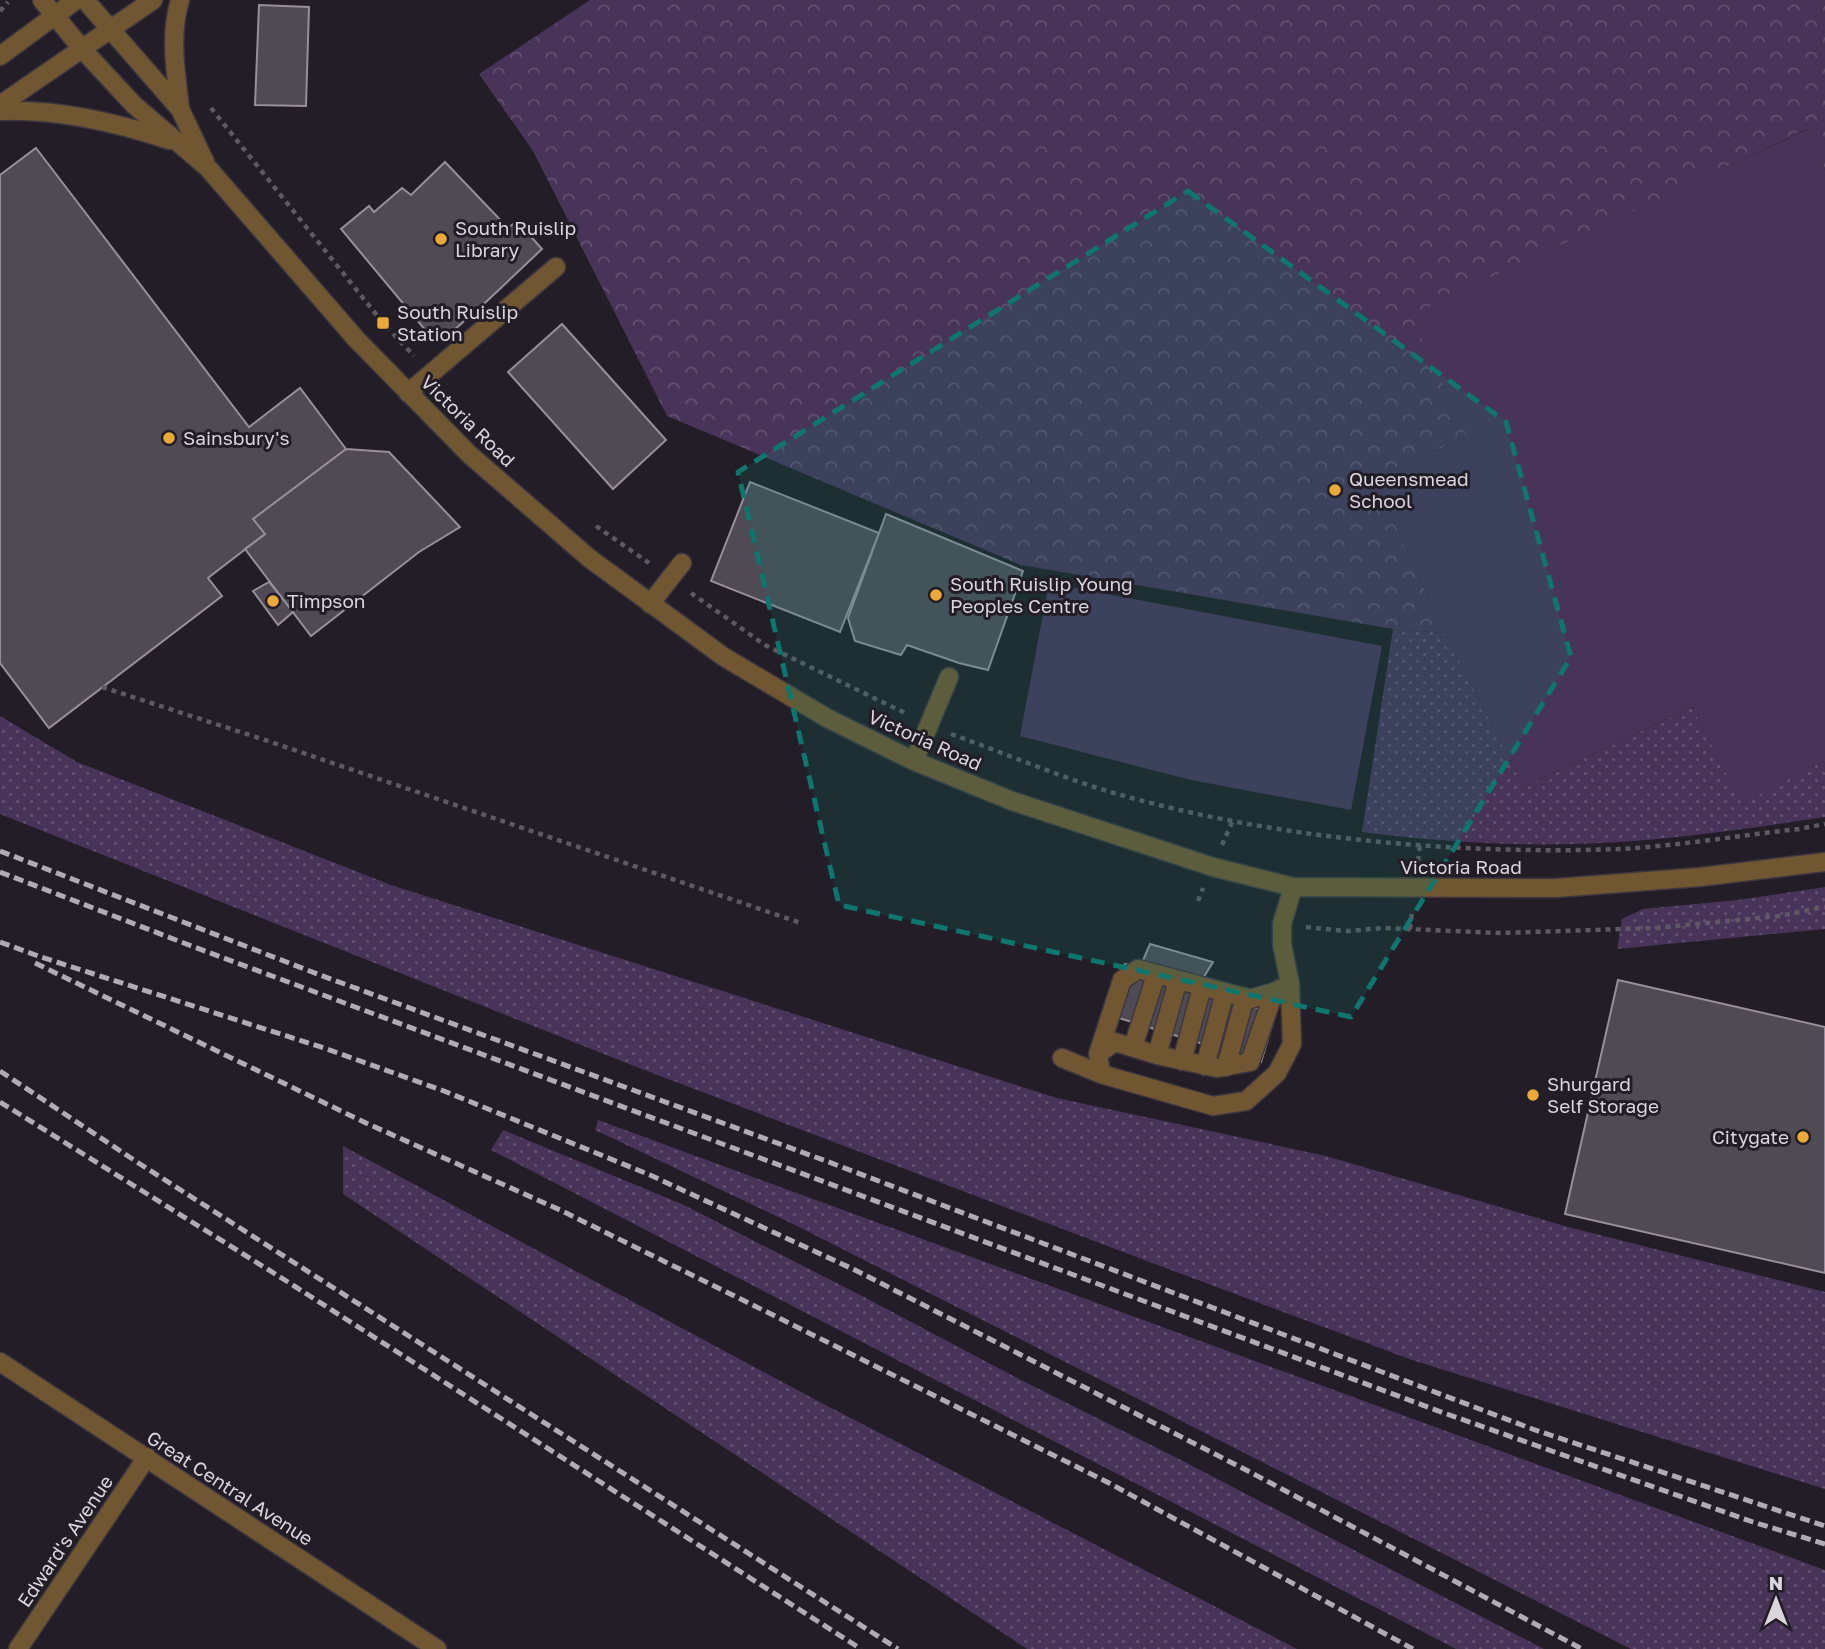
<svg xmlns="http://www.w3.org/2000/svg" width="1825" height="1649" font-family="'Golos Text',sans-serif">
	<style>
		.grass { fill: url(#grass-dots) }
		.park { fill: url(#park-crowns) }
		.garden { fill: #483458 }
		.building { fill: #4f4a54; stroke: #97909c; stroke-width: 2 }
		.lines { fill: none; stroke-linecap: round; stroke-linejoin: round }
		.minor-casing { stroke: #3c373f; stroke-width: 21 }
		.path { stroke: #5e5962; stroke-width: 4.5; stroke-dasharray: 5 5; stroke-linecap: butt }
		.minor { stroke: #705731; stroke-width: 18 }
		.rail { stroke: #b0acb3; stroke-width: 5; stroke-dasharray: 10 5; stroke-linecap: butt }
		.marked { fill: #0f766e; fill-opacity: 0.2; stroke: #0f766e; stroke-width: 5; stroke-dasharray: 14 9; stroke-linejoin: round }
		.poi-dot { fill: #eba939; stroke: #221d26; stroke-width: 2.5 }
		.labels { text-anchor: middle; stroke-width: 6; stroke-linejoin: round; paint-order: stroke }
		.poi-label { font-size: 19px; fill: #d9d6dc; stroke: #221d26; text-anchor: start }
		.street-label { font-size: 19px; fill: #d9d6dc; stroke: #221d26 }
	</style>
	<defs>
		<pattern id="grass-dots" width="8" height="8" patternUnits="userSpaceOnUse" patternTransform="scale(1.75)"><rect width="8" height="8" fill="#483458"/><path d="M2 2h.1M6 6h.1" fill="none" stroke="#62516f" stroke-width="1.8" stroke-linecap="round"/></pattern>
		<pattern id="park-crowns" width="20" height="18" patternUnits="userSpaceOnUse" patternTransform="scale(1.75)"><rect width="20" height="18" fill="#483458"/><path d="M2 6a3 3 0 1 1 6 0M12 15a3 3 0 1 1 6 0" fill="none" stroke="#62516f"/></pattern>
	</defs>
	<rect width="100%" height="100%" fill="#221d26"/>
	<!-- grass -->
	<path class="grass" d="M1393 629 1445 633 1524 787 1692 707 1742 803 1825 760V817C1751 828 1677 839 1602 843 1522 847 1441 842 1362 832Z
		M0 716 77 762 391 885 1057 1098 1326 1156 1568 1227 1825 1292V1489L1412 1360 1139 1258 634 1066 0 814Z
		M1825 887V929L1617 949 1622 919 1643 909 1737 900Z
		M598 1120 1825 1570V1649H1631L795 1225 595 1130Z
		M503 1130 684 1205 864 1297 1019 1379 1181 1460 1544 1649H1456L491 1150Z
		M343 1146 814 1399 1297 1649H1027L343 1194Z"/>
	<!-- park -->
	<path class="park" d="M590 0H1825V169L1807 129 1614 221 1467 436 1374 479 1445 633 1393 629 1021 565 667 416 533 151 479 74Z"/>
	<!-- garden -->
	<path class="garden" d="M1808 129 1825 169V760L1742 804 1692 707 1524 787 1445 633 1374 479 1467 436 1411 315Z
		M1049 583 1382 646 1351 810 1191 780 1020 736Z"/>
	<!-- building -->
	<path class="building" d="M259 5 309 7 306 106 255 105Z
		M36 148 249 427 300 388 346 449 253 519 265 534 208 578 222 596 49 728 0 663V175Z
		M445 162 508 228 517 221 542 249 487 301 453 331H426L341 229 369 206 374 212 402 188 411 195Z
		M562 324 666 440 613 489 508 372Z
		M346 449 389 452 460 527 419 552 311 636 245 549 265 534 253 519Z
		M750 482 879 533 840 632 711 581Z
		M886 514 1023 571 988 670 959 663 907 645 901 655 855 641 848 618Z
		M269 582 293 612 278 625 253 591Z
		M1150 944 1213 962 1195 991 1276 1013 1261 1062 1106 1014 1125 964 1141 965Z
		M1618 980 1825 1027V1273L1565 1214Z"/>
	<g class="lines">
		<!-- minor casing -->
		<g class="minor-casing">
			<path id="minor" d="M42 0 83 50 134 105 208 168 357 340 470 455 589 558 724 657 827 718 914 761 1012 801 1213 867 1293 887 1556 888 1700 877 1825 862
				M85 0 180 109 205 162
				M0 56 76 0
				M0 105 153 0
				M180 109C176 71 169 37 180 0
				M0 111C58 109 115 122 169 140
				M408 393 556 267
				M650 604 682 563
				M914 761 949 677
				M1133 1047 1156 975
				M1098 1054 1115 1042 1157 1055 1217 1068 1250 1062 1274 992
				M1157 1055 1178 980
				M1062 1058 1101 1074 1213 1106 1246 1101 1277 1073 1292 1044 1290 984 1282 944V924L1293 887
				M1182 1061 1202 987
				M1205 1066 1225 992
				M1226 1067 1245 997
				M1101 1074 1098 1054 1122 980 1138 969 1250 999 1274 992 1290 984
				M0 1362 437 1649
				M18 1649 147 1457"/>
		</g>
		<!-- path -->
		<path class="path" d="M0 11 8 2
			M211 108 383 323 414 356
			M596 526 649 563
			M691 593 765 645 905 713
			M102 687 265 740 801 923
			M951 734C1007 754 1064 779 1121 795 1277 839 1459 855 1620 849 1678 846 1741 835 1799 829L1825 824
			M1222 845 1233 820
			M1418 861 1420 845
			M1198 901 1203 888
			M1306 927 1347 931 1384 928 1499 933 1655 928 1779 916 1825 907
			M1410 929 1412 912"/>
		<!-- minor -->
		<use href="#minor" class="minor"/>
		<!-- rail -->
		<path class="rail" d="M0 851 320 975 826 1161 1535 1430 1825 1526
			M0 872 189 945 1444 1413 1753 1522 1825 1544
			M0 942 41 957 324 1048 444 1091 650 1175 855 1270 1250 1472 1582 1649
			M35 963 366 1123 560 1210 773 1315 1109 1483 1413 1649
			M0 1071 140 1164 898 1649
			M0 1102 288 1282 861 1649"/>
	</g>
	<!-- marked area -->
	<path class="marked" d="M1188 191 1506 422 1571 657 1351 1017 839 905 738 472Z"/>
	<!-- markers -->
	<g class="poi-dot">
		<circle cx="441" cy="239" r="7"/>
		<rect x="376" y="316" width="14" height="14" rx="3.5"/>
		<circle cx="169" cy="438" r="7"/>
		<circle cx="1335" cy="490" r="7"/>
		<circle cx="936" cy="595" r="7"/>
		<circle cx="273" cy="601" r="7"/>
		<circle cx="1533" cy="1095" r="7"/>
		<circle cx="1803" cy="1137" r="7"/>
	</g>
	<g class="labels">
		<!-- poi labels -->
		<g class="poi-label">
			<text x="455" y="235">South Ruislip<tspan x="455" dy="22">Library</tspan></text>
			<text x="397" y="319">South Ruislip<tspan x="397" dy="22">Station</tspan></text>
			<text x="183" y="445">Sainsbury's</text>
			<text x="1349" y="486">Queensmead<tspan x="1349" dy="22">School</tspan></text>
			<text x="950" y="591">South Ruislip Young<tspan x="950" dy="22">Peoples Centre</tspan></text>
			<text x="287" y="608">Timpson</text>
			<text x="1547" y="1091">Shurgard<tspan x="1547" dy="22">Self Storage</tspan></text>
			<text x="1789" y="1144" text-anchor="end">Citygate</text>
		</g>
		<!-- street labels -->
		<g class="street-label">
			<text transform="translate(468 421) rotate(44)" y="7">Victoria Road</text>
			<text transform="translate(925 740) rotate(24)" y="7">Victoria Road</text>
			<text x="1461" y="874">Victoria Road</text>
			<text transform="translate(230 1488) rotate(33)" y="7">Great Central Avenue</text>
			<text transform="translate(65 1541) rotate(-56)" y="7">Edward's Avenue</text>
		</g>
	</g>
	<!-- north arrow -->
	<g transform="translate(1776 1600)" stroke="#221d26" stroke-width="5" paint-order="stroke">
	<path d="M0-5L12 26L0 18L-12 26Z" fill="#d9d6dc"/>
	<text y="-10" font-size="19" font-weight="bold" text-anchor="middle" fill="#d9d6dc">N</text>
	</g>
</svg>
